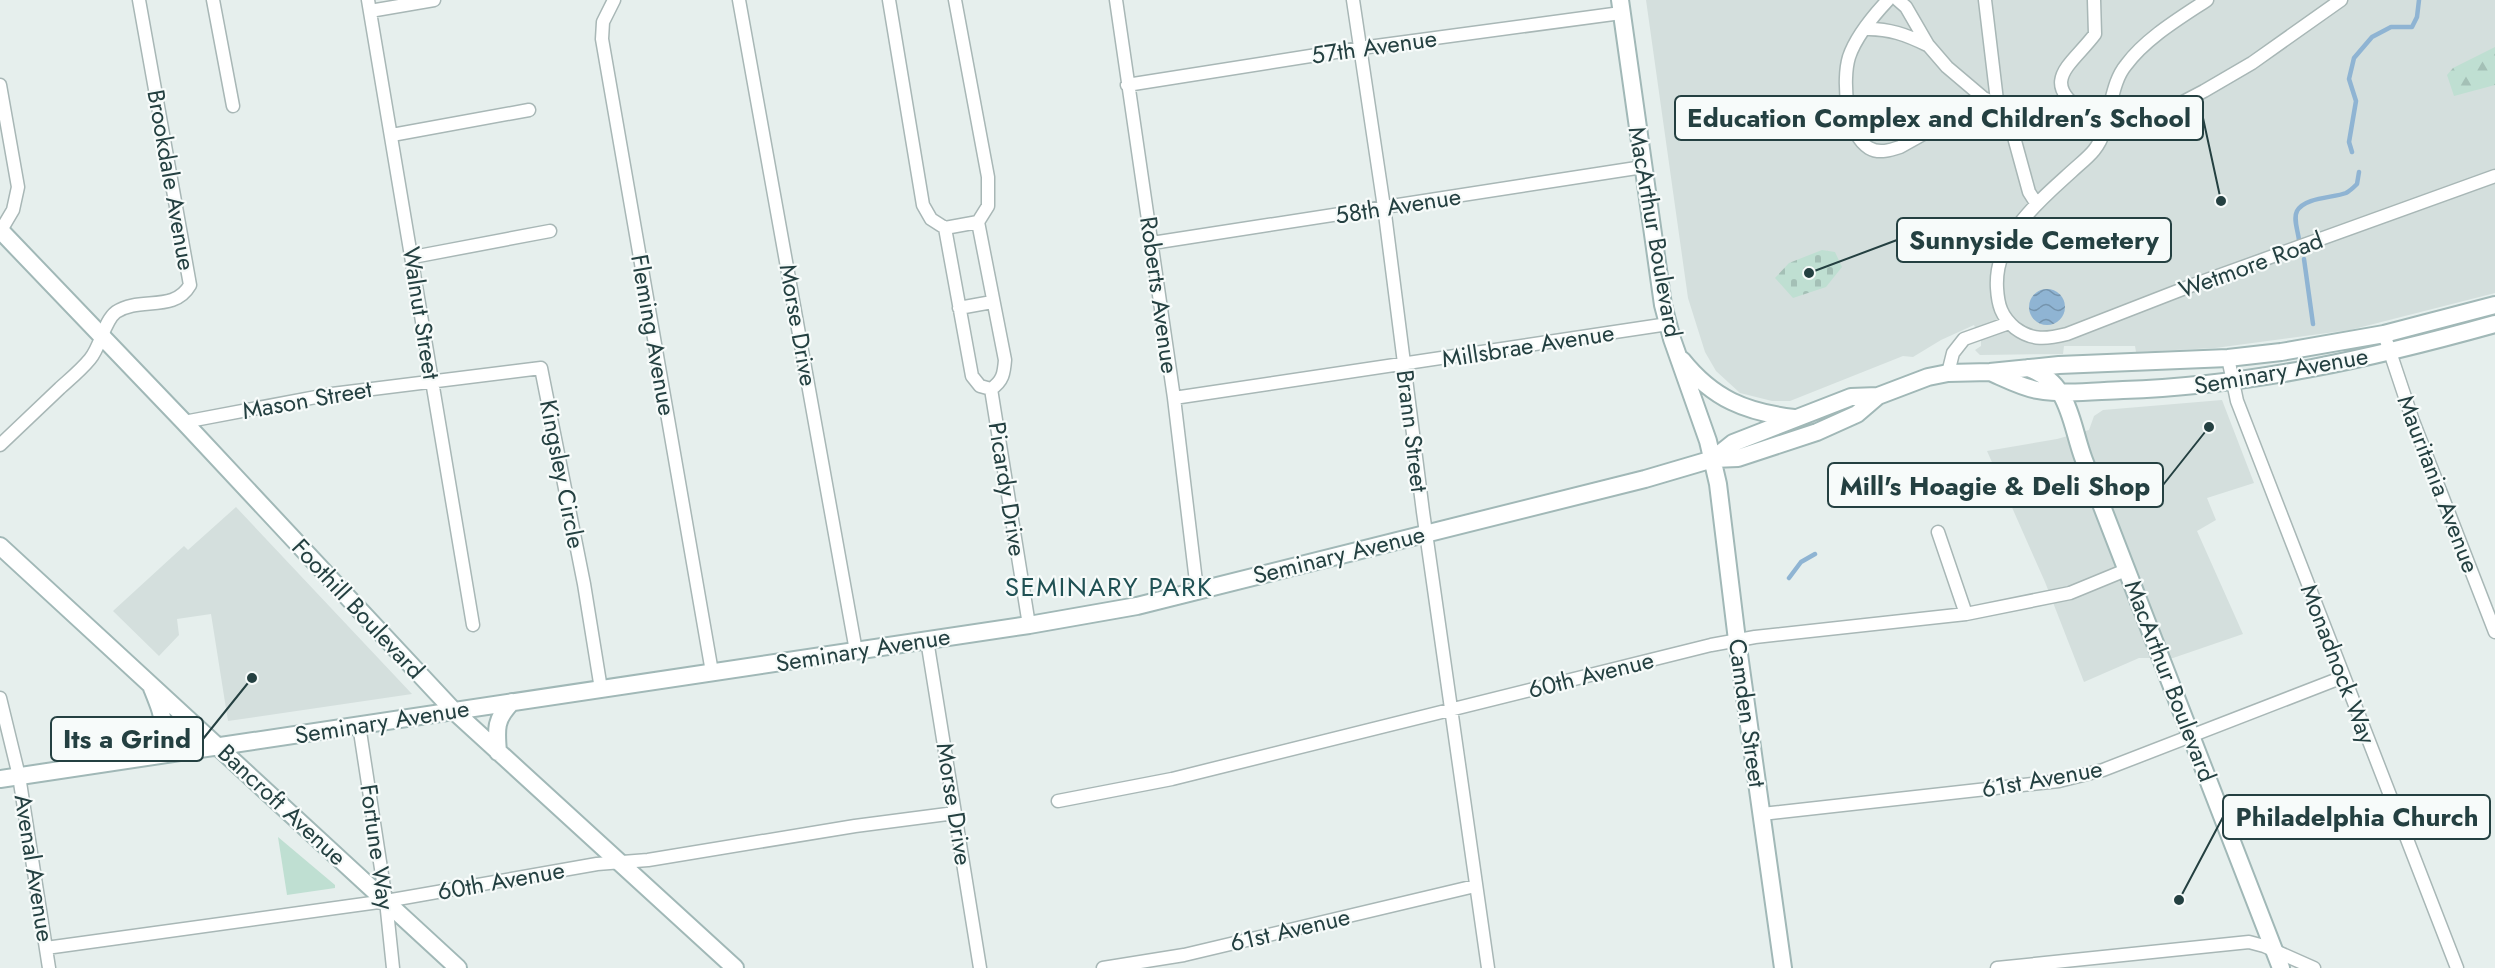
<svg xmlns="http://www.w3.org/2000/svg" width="2495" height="968" font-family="Jost,sans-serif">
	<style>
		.built { fill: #d4dfdd }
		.grass { fill: #bfdfd2 }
		.forest { fill: url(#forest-firs) }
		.cemetery { fill: url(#cemetery-stones) }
		.water { fill: url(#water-waves) }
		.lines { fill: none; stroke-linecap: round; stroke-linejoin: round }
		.stream { stroke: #8fb4d3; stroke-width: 4.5 }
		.street-casing { stroke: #a8b7b6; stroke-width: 15 }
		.secondary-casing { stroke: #a1b8b7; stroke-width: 20 }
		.street { stroke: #fff; stroke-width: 12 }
		.secondary { stroke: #fff; stroke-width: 16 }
		.labels { text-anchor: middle; stroke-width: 4.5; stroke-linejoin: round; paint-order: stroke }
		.street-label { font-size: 24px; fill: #244041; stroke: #f7fbfa }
		.neighbourhood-label { font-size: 26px; letter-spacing: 1.5px; fill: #205154; stroke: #f7fbfa }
		.leader { fill: none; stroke: #244041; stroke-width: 2 }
		.callout-dot { fill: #244041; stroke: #f7fbfa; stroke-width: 2 }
		.callout { fill: #f7fbfa; stroke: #244041; stroke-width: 2 }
		.callout-label { font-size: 26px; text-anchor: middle; font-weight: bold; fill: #244041 }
	</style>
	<defs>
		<pattern id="forest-firs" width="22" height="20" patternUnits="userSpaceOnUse" patternTransform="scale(1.5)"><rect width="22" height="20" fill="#bfdfd2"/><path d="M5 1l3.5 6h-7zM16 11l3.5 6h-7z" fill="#a4c0b6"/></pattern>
		<pattern id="cemetery-stones" width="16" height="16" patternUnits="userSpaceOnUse" patternTransform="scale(1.5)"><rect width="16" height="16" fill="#bfdfd2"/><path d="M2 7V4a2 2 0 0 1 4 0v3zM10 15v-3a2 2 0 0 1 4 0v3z" fill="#a4c0b6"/></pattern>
		<pattern id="water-waves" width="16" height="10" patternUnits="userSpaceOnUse" patternTransform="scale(1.5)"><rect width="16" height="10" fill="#8fb4d3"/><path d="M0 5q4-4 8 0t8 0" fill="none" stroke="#7594ad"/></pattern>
	</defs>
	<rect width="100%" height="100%" fill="#e6efed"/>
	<!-- built -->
	<path class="built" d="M1646 0H2495V293L2350 330 2215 348 2136 352 2135 346H2064L2063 354 1980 355 1975 350 1981 346V341L1974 325 1941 340 1913 357 1903 356 1790 401H1772L1740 393 1716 371 1705 352 1688 298Z
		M2222 400 2254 483 2207 498 2216 520 2197 531 2243 634 2173 658H2139L2084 682 2045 582 1987 451 2057 439 2089 430 2094 416 2103 410Z
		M236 507 412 694 228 721 211 614 177 619 179 635 159 656 113 611 184 546 188 550Z"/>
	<!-- grass -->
	<path class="grass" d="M278 837 335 885V888L287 895Z"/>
	<!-- forest -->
	<path class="forest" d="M2495 47V85L2454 96 2447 75 2453 68Z"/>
	<!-- cemetery -->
	<path class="cemetery" d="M1822 250 1835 252 1842 267 1826 287 1793 298 1775 278 1789 263Z"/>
	<!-- water -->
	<path class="water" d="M2029 307a18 18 0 1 1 36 0a18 18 0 1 1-36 0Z"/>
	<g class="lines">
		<!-- stream -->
		<path class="stream" d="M2352 152 2349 142 2356 101 2349 79 2354 58 2372 37 2391 27H2412L2417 17 2419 0
			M2299 240C2298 231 2293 219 2297 211 2305 197 2333 198 2346 193 2350 191 2354 187 2357 184L2359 172
			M2304 259 2313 324
			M1789 578 1801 562 1815 554"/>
		<!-- street casing -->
		<g class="street-casing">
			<path id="street" d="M213 0 233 106
				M368 0 473 625
				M614 0 603 22 602 39 712 672
				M739 0 856 651
				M889 0 923 205 931 219 945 228 972 376 980 386 991 389
				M955 0 988 177V206L978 222 1005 360C1004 373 1003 381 991 389
				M1116 0 1174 398 1197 590
				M1353 0 1385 214 1423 512 1488 968
				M1888 0C1873 16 1856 36 1849 57 1842 80 1846 134 1869 148 1879 154 1891 150 1900 147L1986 99
				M1898 0 1906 7 1928 45 1947 67 2006 117 2012 130 2029 192 2036 203
				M1985 0 1998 109
				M370 11 434 0
				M1865 29C1888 28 1907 35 1927 45
				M0 85 18 187 13 210 0 232
				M1127 85 1361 48 1621 13
				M2087 119a13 13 0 1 1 26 0a13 13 0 1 1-26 0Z
				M2109 109C2113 94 2116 77 2126 65 2146 38 2180 18 2207 0
				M2087 114C2036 82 2072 65 2095 34L2094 0
				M2108 129 2139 125 2204 91 2252 63 2341 0
				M2104 131C2098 151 2086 158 2071 172 2038 202 1994 238 1997 288 1998 305 2001 316 2015 328 2032 341 2047 339 2067 334L2193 285 2495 176
				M392 135 529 110
				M945 228 978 222
				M1152 243 1643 167
				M413 257 550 231
				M959 308 992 302
				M2384 334 2413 421 2495 632
				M2228 358 2237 401 2457 968
				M1948 373 1953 353 1964 339 2009 323
				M991 389 1029 625
				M1174 398 1668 324
				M184 422 332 394 541 368 584 584 601 689
				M0 445C20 426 40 407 60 388 70 379 81 370 90 359 101 346 104 321 116 312 140 296 174 313 190 285L139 0
				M1938 532 1966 614
				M927 640 980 968
				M0 698 19 776 49 968
				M359 725 386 901 393 968
				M1058 801 1172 779 1711 645 1755 637 1966 614 2070 593 2126 570
				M1762 814 2059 781 2103 770 2343 677
				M46 948 386 901 597 864 648 860 855 826 955 813
				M1103 968 1184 955 1475 886
				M1997 968 2249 942 2264 946 2314 968"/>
		</g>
		<!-- secondary casing -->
		<g class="secondary-casing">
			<path id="secondary" d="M1620 0 1663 305 1672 339 1708 441 1718 484 1737 640 1783 968
				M0 230 184 422 454 711 735 968
				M1682 360C1713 399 1746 412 1794 418
				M2028 368C2071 383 2070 423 2084 460L2281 968
				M1990 372C2006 379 2021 387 2037 390 2066 395 2094 391 2123 390 2250 386 2373 358 2495 324
				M1713 459 1733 443 1851 397 1878 396 1928 377 1948 373 1990 372 2059 365 2228 358 2281 352 2384 334 2495 305
				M0 546 458 968
				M498 752C496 729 495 719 512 702
				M146 757C168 726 166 723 152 688
				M0 779 1029 625 1137 606 1645 479 1713 459 1738 458 1817 432 1857 414 1878 396"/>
		</g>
		<!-- street -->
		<use href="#street" class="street"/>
		<!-- secondary -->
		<use href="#secondary" class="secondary"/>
	</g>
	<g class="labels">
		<!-- street labels -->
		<g class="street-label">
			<text transform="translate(1374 47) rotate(-8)" y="8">57th Avenue</text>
			<text transform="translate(171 180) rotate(80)" y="8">Brookdale Avenue</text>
			<text transform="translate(1398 206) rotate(-9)" y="8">58th Avenue</text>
			<text transform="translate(1655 232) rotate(80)" y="8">MacArthur Boulevard</text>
			<text transform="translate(2251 265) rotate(-20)" y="8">Wetmore Road</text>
			<text transform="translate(1159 295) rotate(82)" y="8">Roberts Avenue</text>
			<text transform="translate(421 313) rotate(81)" y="8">Walnut Street</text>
			<text transform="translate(798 325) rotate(80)" y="8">Morse Drive</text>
			<text transform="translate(653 335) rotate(80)" y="8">Fleming Avenue</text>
			<text transform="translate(1528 346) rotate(-9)" y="8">Millsbrae Avenue</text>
			<text transform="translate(2281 371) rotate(-10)" y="8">Seminary Avenue</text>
			<text transform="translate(307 400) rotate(-10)" y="8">Mason Street</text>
			<text transform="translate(1412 431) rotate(83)" y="8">Brann Street</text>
			<text transform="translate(562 474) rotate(79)" y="8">Kingsley Circle</text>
			<text transform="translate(2438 484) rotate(69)" y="8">Mauritania Avenue</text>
			<text transform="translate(1007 489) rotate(81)" y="8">Picardy Drive</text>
			<text transform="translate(1339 555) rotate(-14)" y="8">Seminary Avenue</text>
			<text transform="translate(358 609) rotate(47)" y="8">Foothill Boulevard</text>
			<text transform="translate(863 650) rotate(-9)" y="8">Seminary Avenue</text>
			<text transform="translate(2338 664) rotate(69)" y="8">Monadnock Way</text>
			<text transform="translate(1591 675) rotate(-14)" y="8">60th Avenue</text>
			<text transform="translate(2170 681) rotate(69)" y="8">MacArthur Boulevard</text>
			<text transform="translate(1747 713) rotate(82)" y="8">Camden Street</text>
			<text transform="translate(382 722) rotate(-9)" y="8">Seminary Avenue</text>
			<text transform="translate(2042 779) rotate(-10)" y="8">61st Avenue</text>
			<text transform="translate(954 804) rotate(81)" y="8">Morse Drive</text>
			<text transform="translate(282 805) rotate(43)" y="8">Bancroft Avenue</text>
			<text transform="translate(377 847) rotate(82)" y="8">Fortune Way</text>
			<text transform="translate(34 868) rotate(81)" y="8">Avenal Avenue</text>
			<text transform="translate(501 881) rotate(-10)" y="8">60th Avenue</text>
			<text transform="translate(1290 930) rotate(-13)" y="8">61st Avenue</text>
		</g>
		<!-- neighbourhood labels -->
		<g class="neighbourhood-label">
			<text x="1109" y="596">SEMINARY PARK</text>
		</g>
	</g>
	<!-- callouts -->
	<path class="leader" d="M2221 201L2203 118M1809 273L1897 240M2209 427L2163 485M252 678L203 739M2179 900L2223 817"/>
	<g class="callout-dot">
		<circle cx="2221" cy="201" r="6"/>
		<circle cx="1809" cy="273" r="6"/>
		<circle cx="2209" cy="427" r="6"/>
		<circle cx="252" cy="678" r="6"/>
		<circle cx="2179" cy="900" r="6"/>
	</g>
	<g class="callout">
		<rect x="1675" y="96" width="528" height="44" rx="6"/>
		<rect x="1897" y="218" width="274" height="44" rx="6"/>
		<rect x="1828" y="463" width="335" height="44" rx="6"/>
		<rect x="51" y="717" width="152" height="44" rx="6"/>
		<rect x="2223" y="795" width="267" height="44" rx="6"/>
	</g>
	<g class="callout-label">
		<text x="1939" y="127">Education Complex and Children’s School</text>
		<text x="2034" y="249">Sunnyside Cemetery</text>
		<text x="1995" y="495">Mill's Hoagie &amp; Deli Shop</text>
		<text x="127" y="748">Its a Grind</text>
		<text x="2357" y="826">Philadelphia Church</text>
	</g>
</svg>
